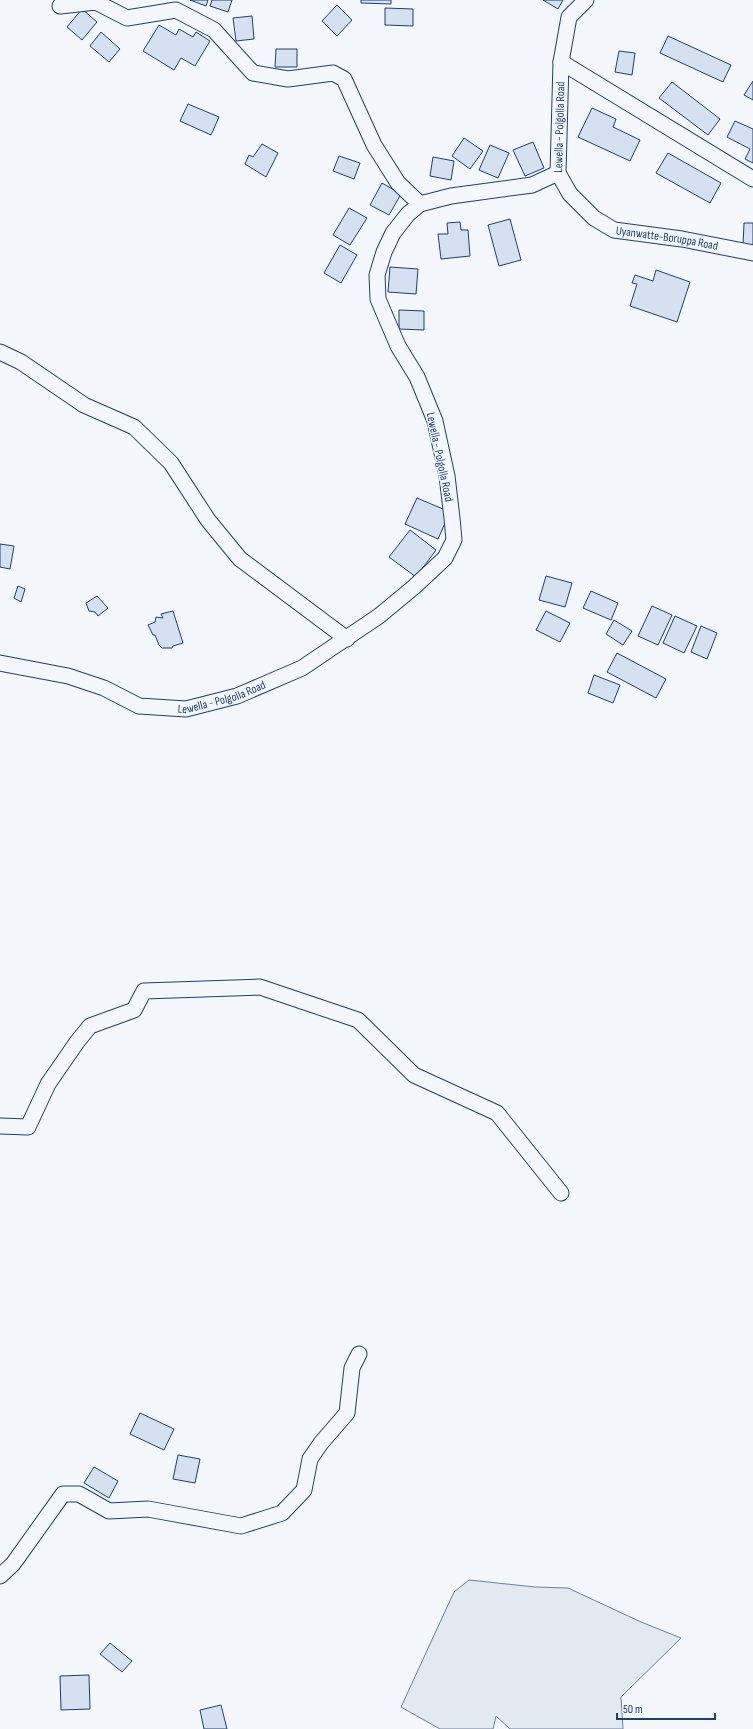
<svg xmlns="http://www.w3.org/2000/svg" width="753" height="1729" font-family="'Sofia Sans Condensed',sans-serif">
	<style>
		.green { fill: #e3e9f0; stroke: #687fa3 }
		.building { fill: #d5e0f0; stroke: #1d3f73 }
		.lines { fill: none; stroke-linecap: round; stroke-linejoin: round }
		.minor-casing { stroke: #1d3f73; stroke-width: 17 }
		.minor { stroke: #f4f7fb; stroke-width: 15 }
		.labels { text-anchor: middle; stroke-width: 3; stroke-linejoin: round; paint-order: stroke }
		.street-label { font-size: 12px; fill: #1d3f73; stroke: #f4f7fb }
	</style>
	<rect width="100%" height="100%" fill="#f4f7fb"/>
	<!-- green -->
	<path class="green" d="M469 1580 535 1587 568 1588 641 1622 681 1638 621 1697 623 1729H510L496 1716 493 1729H440L401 1707 454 1592Z"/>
	<!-- building -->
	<path class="building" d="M190 0H208L206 6Z
		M212 0H232L228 12 210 6Z
		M361 0H391V4L361 3Z
		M543 0H563L558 9Z
		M337 5 352 20 337 36 322 21Z
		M385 8 413 9V26L385 25Z
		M82 9 97 22 82 40 67 27Z
		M252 16 254 39 236 41 233 18Z
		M159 25 176 35 179 29 193 37 196 32 210 41 195 66 181 58 174 70 143 51Z
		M101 32 120 49 109 62 90 46Z
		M668 36 731 65 723 82 660 53Z
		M276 49H297V67H275Z
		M619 51 635 53 632 75 615 72Z
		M753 81V100L744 95Z
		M672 82 720 119 708 135 659 98Z
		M188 104 219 117 211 135 180 121Z
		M592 108 616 119 613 127 640 140 630 161 578 137Z
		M735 121 753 129V163L745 159 750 149 727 137Z
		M464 138 483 151 470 169 452 156Z
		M533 142 544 168 525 176 513 150Z
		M262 144 278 153 266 177 245 164 249 155 253 157Z
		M490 145 509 153 498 178 479 170Z
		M668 153 721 183 710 203 656 173Z
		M339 156 360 163 354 179 333 171Z
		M433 157 454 161 451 180 430 176Z
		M382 183 401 194 389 215 370 205Z
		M349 208 367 218 350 245 333 235Z
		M510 219 521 260 499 266 488 225Z
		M460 222 461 230H468L470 256 441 259 438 234H448L447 223Z
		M744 223H753V245H743Z
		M340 245 357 255 341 283 324 273Z
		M390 267 418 269 416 294 388 292Z
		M656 270 690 282 677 322 630 306 637 284 632 283 635 275 653 281Z
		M399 310 424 311V330L399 329Z
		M417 498 450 512 438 539 405 524Z
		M410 530 436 550 416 577 389 557Z
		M0 544 14 546 10 569 0 567Z
		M546 576 572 583 565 607 539 600Z
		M18 586 25 589 21 602 14 598Z
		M591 591 618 603 611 620 583 608Z
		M97 596 108 608 98 616 95 612 89 611 86 603Z
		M652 606 672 615 658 645 638 636Z
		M173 611 183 643 173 646 172 648H162L159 645 155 635H153L148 625 155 622 156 617 163 618 161 614Z
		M546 611 570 623 560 642 536 630Z
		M675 616 697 626 684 653 663 643Z
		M614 620 632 631 623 645 606 634Z
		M701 626 717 633 707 659 691 652Z
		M617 653 666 679 656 698 607 672Z
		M594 675 620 685 613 703 588 693Z
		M140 1413 174 1429 164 1450 130 1434Z
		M178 1455 200 1459 195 1483 173 1479Z
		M94 1467 118 1481 109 1498 84 1483Z
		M110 1643 132 1661 122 1672 100 1654Z
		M89 1675 90 1709 61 1710 60 1676Z
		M221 1705 227 1729H204L200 1710Z"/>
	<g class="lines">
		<!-- minor casing -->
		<g class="minor-casing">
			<g id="minor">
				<path d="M60 6 96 2 127 18 176 10 214 30 253 73 288 79 333 73 344 79 374 145 398 183 420 204"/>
				<path d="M561 62 753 179"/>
				<path id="s1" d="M558 173 570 194 594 218 614 230 682 239 753 253"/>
				<path id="s2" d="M558 173 561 62 569 17 586 0"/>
				<path d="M0 352 21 362 84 405 134 427 171 463 208 520 240 559 347 639"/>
				<path id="s3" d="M0 663 68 676 104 688 139 706 186 709 237 696 302 668 379 616 414 587 445 558 454 540 452 518 447 476 435 421 417 377 398 346 378 299 377 275 384 252 393 233 408 214 420 204 451 196 532 185 558 173"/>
				<path d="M0 1126 28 1127 48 1084 77 1042 90 1026 134 1010 144 991 260 987 358 1020 414 1075 497 1113 561 1193"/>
				<path d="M0 1576 13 1564 63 1494H79L109 1511 148 1509 241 1526 282 1513 304 1490 310 1459 321 1443 347 1413 352 1368 359 1354"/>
			</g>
		</g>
		<!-- minor -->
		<use href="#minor" class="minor"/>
	</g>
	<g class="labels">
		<!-- street labels -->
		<g class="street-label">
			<text dy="4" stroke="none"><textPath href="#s2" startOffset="46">Lewella - Polgolla Road</textPath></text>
			<text dy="4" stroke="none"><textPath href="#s1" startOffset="135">Uyanwatte-Boruppa Road</textPath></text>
			<text transform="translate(440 457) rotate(78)" y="4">Lewella - Polgolla Road</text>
			<text dy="4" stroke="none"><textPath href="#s3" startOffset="231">Lewella - Polgolla Road</textPath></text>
		</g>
	</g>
	<!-- scale -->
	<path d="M617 1713v6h98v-6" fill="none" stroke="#1d3f73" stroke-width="2"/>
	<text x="623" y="1713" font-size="12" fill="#1d3f73" stroke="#f4f7fb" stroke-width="3" paint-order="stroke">50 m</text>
</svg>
